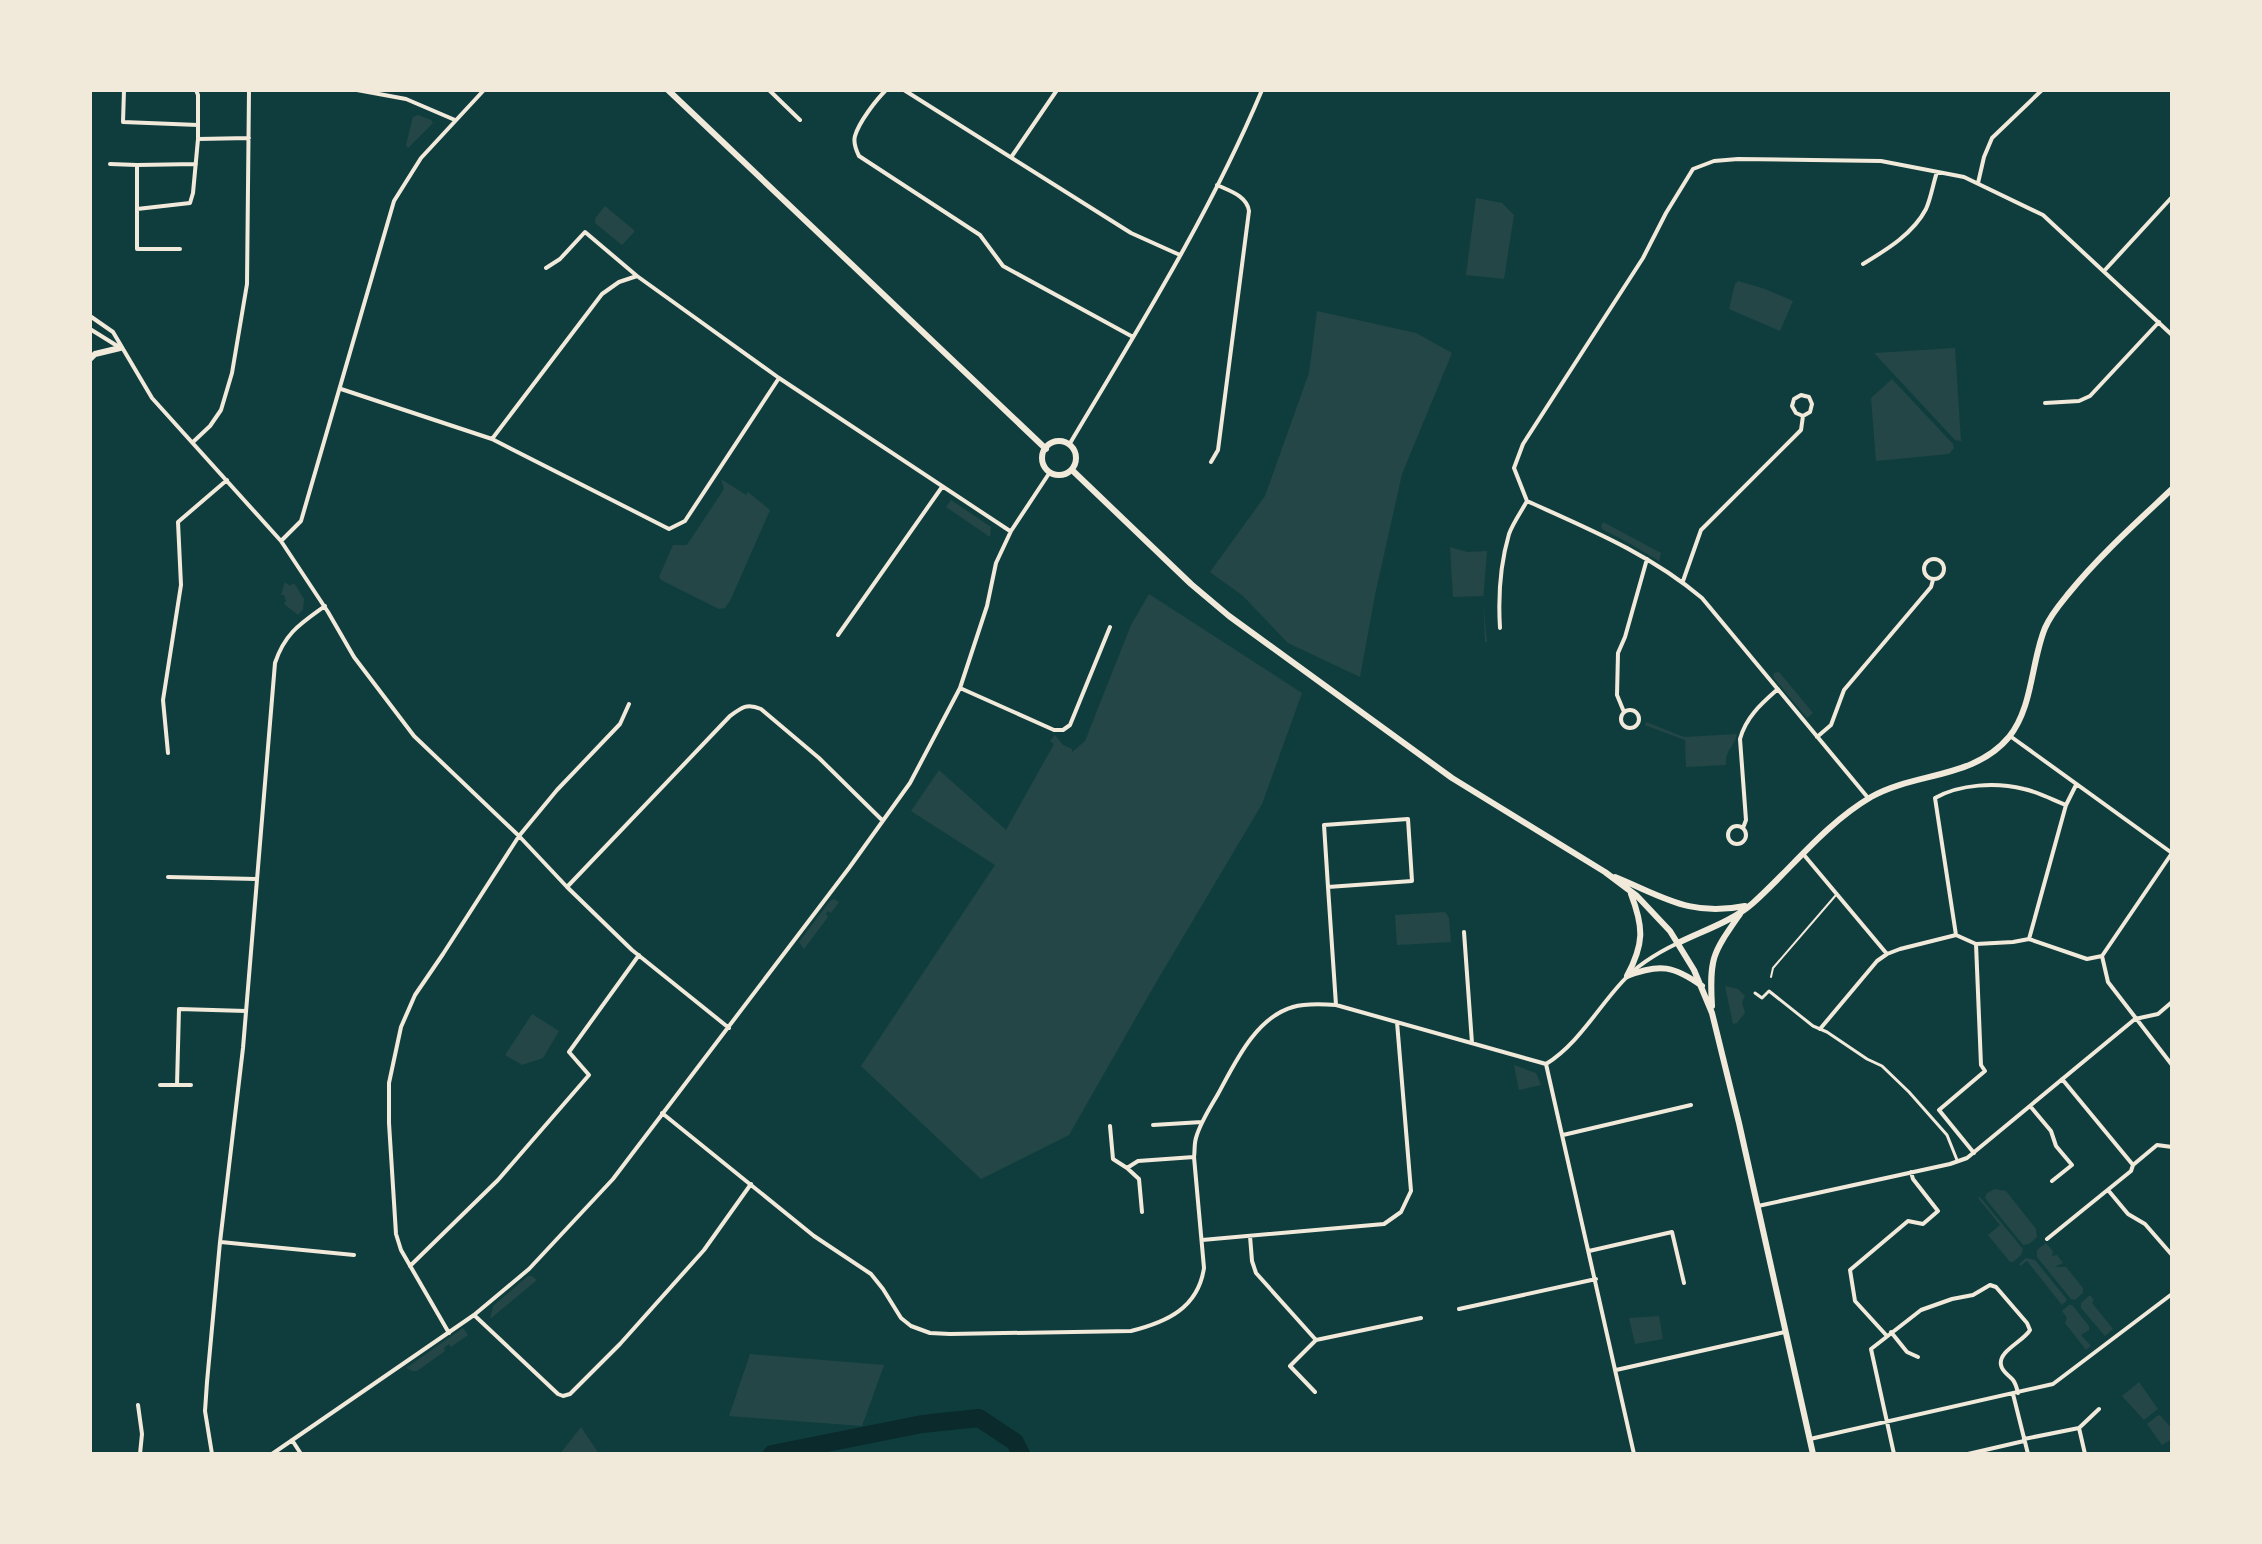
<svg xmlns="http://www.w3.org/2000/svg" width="2262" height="1544" font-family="Lato,sans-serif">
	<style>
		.green { fill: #244646 }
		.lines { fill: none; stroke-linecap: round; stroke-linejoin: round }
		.river { stroke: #0a2a2b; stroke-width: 18 }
		.service { stroke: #f1e9da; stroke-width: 2 }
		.pedestrian { stroke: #f1e9da; stroke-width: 3 }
		.minor { stroke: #f1e9da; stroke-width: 4 }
		.tertiary { stroke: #f1e9da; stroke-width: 6 }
		.secondary { stroke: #f1e9da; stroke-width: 6 }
	</style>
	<rect width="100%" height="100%" fill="#0f3d3e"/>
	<!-- green -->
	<path class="green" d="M418 115 431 120 433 123 408 148 406 145 413 117Z
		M1476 198 1502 203 1514 215 1504 279 1466 275Z
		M605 206 635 231 622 245 595 223 596 217Z
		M1738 281 1765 289 1793 301 1780 331 1729 309 1735 284Z
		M1317 311 1416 333 1452 353 1402 474 1375 595 1360 677 1288 643 1243 596 1210 572 1265 496 1309 373Z
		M1955 348 1961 441H1960L1955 440 1874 353Z
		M1892 379 1953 444 1954 448 1949 454 1876 461 1871 398Z
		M721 479 746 495 748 492 770 510 730 601 725 608 719 609 661 580 659 577 673 545H687L724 489Z
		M951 500 991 527 990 537 946 507Z
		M1603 522 1661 553 1659 561 1627 542 1602 529 1601 526Z
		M1450 547 1467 552 1487 551 1483 601 1487 642H1485L1483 596 1453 597Z
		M285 582 290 586 294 583 304 599 303 609 298 615 284 604 286 601 284 595H281Z
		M1149 594 1302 693 1262 804 1154 986 1069 1135 981 1179 861 1066 995 865 911 811 939 770 1006 830 1054 744 1050 741 1055 735 1063 745 1072 749V752L1085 741 1131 625Z
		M1779 672 1813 713 1807 718 1773 677 1774 673Z
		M1646 722 1684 737 1737 734C1734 748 1725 749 1726 765L1686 767 1685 740 1645 725Z
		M834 899 839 902 831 913 828 911 826 914 828 917 804 949 799 942 830 901Z
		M1445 912 1449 918 1451 942 1397 945 1395 915Z
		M1725 986 1738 989 1745 996 1742 1002 1745 1013 1737 1023 1733 1024Z
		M532 1014 559 1031 543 1058 522 1065 505 1055Z
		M1514 1065 1536 1073 1541 1085 1519 1090Z
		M1995 1189 2006 1191 2036 1229 2037 1237 2029 1244 2023 1245 1985 1198 1987 1193Z
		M1980 1197 2023 1249 2021 1255 2013 1262H2010L1988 1235 2000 1225 1978 1198Z
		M2046 1243 2053 1251 2052 1256 2057 1255 2063 1263 2055 1267H2066L2083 1288V1293L2075 1300 2071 1299 2037 1257V1250Z
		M2026 1258 2035 1260 2065 1297 2067 1300 2062 1305 2027 1261 2020 1266 2019 1264Z
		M528 1276H532L537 1280 490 1319 493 1306Z
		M2090 1295 2094 1300 2092 1303 2113 1329 2105 1336 2081 1308V1303Z
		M2069 1305H2072L2089 1326V1330L2081 1335 2091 1346 2086 1350 2065 1323 2067 1318 2062 1311Z
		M1659 1316 1663 1339 1635 1344 1629 1318Z
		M463 1328 468 1335 451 1347 449 1344 444 1348 445 1351 417 1371H412L406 1368Z
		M750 1354 884 1365 862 1426 729 1416Z
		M2139 1382 2158 1409 2144 1420 2122 1396Z
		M2160 1415 2172 1429V1439L2162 1445 2147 1424 2157 1416Z
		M581 1427 599 1454H560Z"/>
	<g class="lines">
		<!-- river -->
		<path class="river" d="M772 1454 922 1424 979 1418 1015 1442 1021 1454"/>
		<!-- service -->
		<path class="service" d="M1771 977 1773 968 1836 895"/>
		<!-- pedestrian -->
		<path class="pedestrian" d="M1755 993 1762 998 1769 991 1813 1026 1827 1032 1867 1059 1882 1066 1909 1092 1947 1135 1957 1160"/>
		<!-- minor -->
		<path class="minor" d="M124 90 123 122 198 125V139L249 138
			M196 90 198 95V125
			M357 90 406 99 455 120
			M769 90 800 120
			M886 90C876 100 859 122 855 136 853 143 856 150 859 156L980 235 1003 266 1133 337
			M904 90 1131 233 1180 255
			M1012 156 1057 90
			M110 164 137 165V209
			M137 165 196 164
			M1978 183 1984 157 1992 138 2042 90
			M180 249H137V209L190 203 193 193 198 139
			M1863 264C1886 250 1913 234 1926 209 1931 198 1933 184 1937 172
			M546 268 560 259 585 232 637 276
			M2105 270 2172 197
			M90 316 113 332 152 398 281 541 328 612 354 657 414 736 519 836 567 887 632 950 729 1028
			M90 329 119 347
			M341 389 492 439 669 529 685 521 779 378
			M2045 403 2079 401 2090 396 2159 322
			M492 439 602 294 619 282 637 276 779 378 1010 531
			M193 442 210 426 221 410 232 373 247 284 249 90
			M1069 445C1138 329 1210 214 1262 90
			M1211 462 1218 450 1249 211C1247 196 1230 191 1217 185
			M281 541 301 521 394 201 421 158 484 90
			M1924 569a10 10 0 1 1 20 0a10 10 0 1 1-20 0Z
			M1683 581 1701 530 1801 430 1803 416 1810 412 1812 404 1809 397 1801 395 1794 399 1792 406 1796 413 1803 416
			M1500 628C1498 596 1500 565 1509 534 1513 523 1521 512 1527 501
			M838 635 942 487
			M960 688 1054 730H1063L1070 725 1110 627
			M1621 719a9 9 0 1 1 18 0a9 9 0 1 1-18 0Z
			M1624 712 1617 695 1618 653 1625 637 1647 559
			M2010 736 2172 853
			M1817 737 1831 725 1844 690 1931 587 1933 580
			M168 753 163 700 181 585 178 522 227 480
			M1869 799 1702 598C1650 554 1589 529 1527 501L1514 468 1523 444 1643 258 1666 213 1693 169 1714 161 1738 159 1881 161 1964 177 2043 215 2172 335
			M1728 835a9 9 0 1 1 18 0a9 9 0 1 1-18 0Z
			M1743 828 1746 820 1740 739C1746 717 1761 704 1778 689
			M1804 855 1887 954
			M168 877 257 879
			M567 887 730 716C742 707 747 703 761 709L819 758 882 820
			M1328 887 1324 825 1408 819 1412 881 1328 887 1336 1005
			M1464 932 1472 1043
			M1956 935 1935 798C1960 784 1996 782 2024 789 2038 792 2053 800 2066 805
			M2029 939 2066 805 2076 785
			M2102 956 2172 853
			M1820 1029 1877 961 1887 954 1900 949 1956 935 1976 944 2013 942 2029 939 2087 959 2102 956 2108 982 2172 1065
			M1546 1064 1634 1454
			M2062 1079 2133 1165
			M160 1085H191
			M177 1085 179 1009 246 1011
			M2030 1106 2051 1131 2056 1146 2072 1165 2052 1181
			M662 1113 814 1236 871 1274 883 1289 901 1318 911 1326 930 1333 950 1334 1131 1331C1167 1322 1198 1308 1204 1268L1194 1157C1195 1151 1194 1144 1196 1138 1200 1123 1210 1108 1218 1094 1235 1063 1255 1018 1293 1007 1306 1003 1322 1004 1336 1005L1546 1064C1578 1044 1597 1009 1622 982 1638 964 1657 953 1678 943
			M1153 1125 1202 1122
			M1110 1126 1113 1159 1127 1168 1138 1161 1194 1157
			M1563 1135 1691 1105
			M1974 1153 1939 1110 1985 1071 1981 1065 1976 944
			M1127 1168 1139 1179 1142 1212
			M2108 1190 2128 1214 2145 1224 2172 1255
			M1758 1206 1950 1164 1967 1158 2135 1019 2158 1014 2172 1002
			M1250 1236 1252 1261 1256 1273 1316 1340 1421 1318
			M2047 1239 2131 1171 2133 1165 2157 1145 2172 1147
			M1202 1240 1384 1224 1401 1212 1411 1191 1397 1022
			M221 1242 354 1255
			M1589 1251 1672 1232 1684 1283
			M410 1266 498 1180 589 1075 569 1052 639 955
			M1459 1309 1596 1279
			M474 1315 558 1394 563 1396 570 1394 620 1344 704 1250 751 1184
			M1891 1332 1907 1352 1918 1357
			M449 1333 401 1250 396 1234 389 1123V1083L401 1027 415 995 443 954 519 836 557 790 620 724 629 704
			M1887 1336 1855 1301 1850 1270 1908 1221 1923 1224 1938 1211 1913 1179 1911 1172
			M1616 1370 1785 1332
			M1315 1392 1290 1366 1316 1340
			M2013 1394 2028 1454
			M138 1405 142 1434 140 1454
			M1810 1439 2053 1384 2172 1294
			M2024 1439 2079 1428
			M292 1440 301 1454
			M212 1454 205 1411 207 1382 220 1242 243 1048 275 663C285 633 300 624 325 606
			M272 1454 474 1315 529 1269 613 1179 849 868 910 783 960 688 987 606 996 563 1011 531 1050 472
			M1894 1454 1871 1349 1921 1310 1952 1299 1973 1295 1990 1285 1996 1287 2027 1323 2030 1330C2024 1341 1998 1351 2001 1365 2002 1372 2009 1375 2013 1380 2016 1384 2017 1389 2018 1393
			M1968 1454 2024 1441
			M2085 1454 2079 1428 2099 1409"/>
		<!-- tertiary -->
		<path class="tertiary" d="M668 90 1046 449
			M1042 458a17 17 0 1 1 34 0a17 17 0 1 1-34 0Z
			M1072 470 1191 584 1229 616 1452 778 1605 872 1637 896 1670 931 1694 970 1712 1013 1739 1123 1813 1454
			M1615 877C1664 897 1690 917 1745 906
			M1678 943C1702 931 1733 921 1753 903 1792 868 1825 824 1871 797 1915 772 1974 779 2009 737 2033 707 2031 662 2045 628 2051 614 2060 604 2069 593 2100 555 2137 522 2172 489
			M1627 976C1644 944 1644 928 1631 894
			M1627 976C1660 963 1674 966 1702 986
			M1712 1006C1709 957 1713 953 1740 914"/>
		<!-- secondary -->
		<path class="secondary" d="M90 359 95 354 120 348"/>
	</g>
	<!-- border -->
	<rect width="2262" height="1544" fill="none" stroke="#f1e9da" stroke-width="184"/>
</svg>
